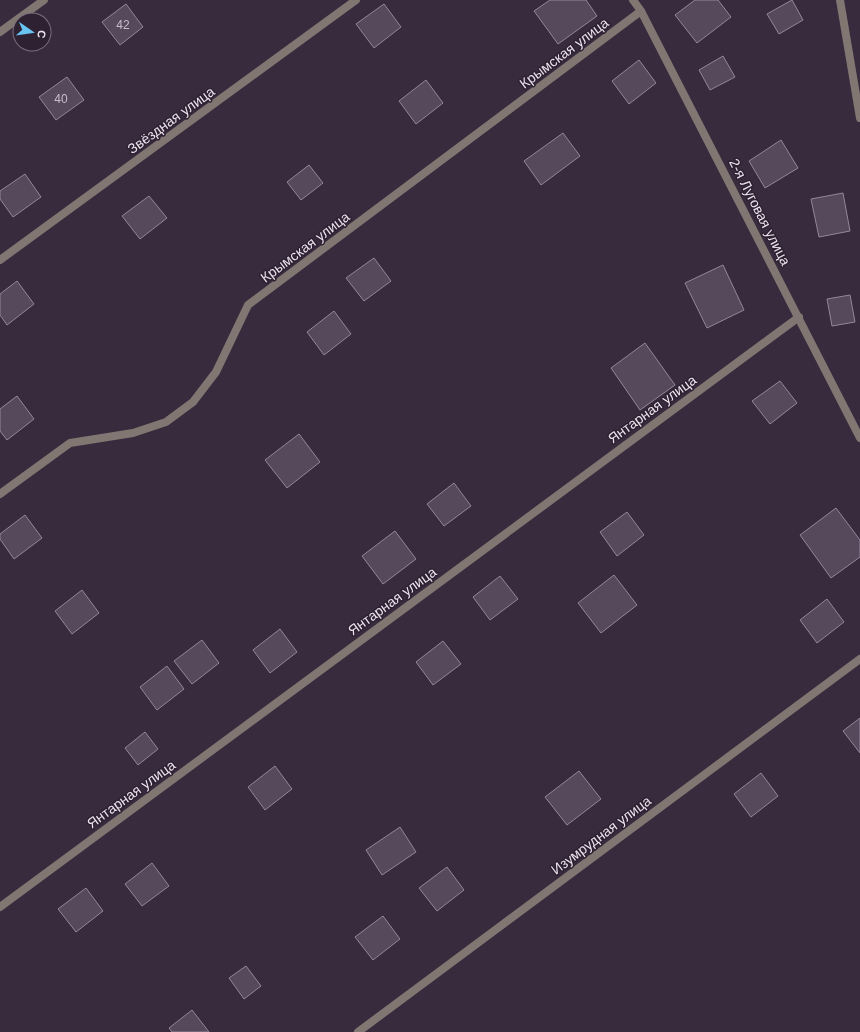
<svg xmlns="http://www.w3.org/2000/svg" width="860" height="1032" font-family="Arial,sans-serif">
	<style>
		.building { fill: #57495c; stroke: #95869b }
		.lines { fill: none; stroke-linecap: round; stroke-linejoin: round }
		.minor { stroke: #817671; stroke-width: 8 }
		.labels { text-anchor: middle; stroke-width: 3; stroke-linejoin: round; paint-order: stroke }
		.number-label { font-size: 12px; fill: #c7bcca }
		.street-label { font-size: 14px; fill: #ece3ef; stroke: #2e2132 }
	</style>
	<rect width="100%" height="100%" fill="#382b3d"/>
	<!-- building -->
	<path class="building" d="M550 0H586L597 16 558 44 534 11Z
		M695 0H718L731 17 697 43 675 15Z
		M792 0 803 20 779 34 767 14Z
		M126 4 143 27 120 45 102 22Z
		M384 4 401 27 374 48 356 24Z
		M723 56 735 77 710 90 699 70Z
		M639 60 656 83 629 104 612 81Z
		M67 77 84 100 56 120 39 97Z
		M426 80 443 103 416 124 399 101Z
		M563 133 580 156 541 185 524 161Z
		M781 140 798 168 765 188 749 161Z
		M309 165 323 183 301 200 287 182Z
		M25 174 41 197 13 217 0 199V191Z
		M843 193 850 231 819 237 811 199Z
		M149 196 167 218 140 239 122 216Z
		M374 258 391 281 364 301 346 278Z
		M723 265 744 310 707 328 685 283Z
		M17 281 34 304 7 325 0 315V294Z
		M850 295 855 322 832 326 827 299Z
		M334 311 351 334 324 355 307 332Z
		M645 343 675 385 640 410 611 368Z
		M780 381 797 403 770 424 752 401Z
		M17 396 34 419 7 440 0 431V409Z
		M299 434 320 462 287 488 265 460Z
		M454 483 471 506 444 526 427 504Z
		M836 508 860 540V557L831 578 800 535Z
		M627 512 644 535 617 556 600 532Z
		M25 515 42 538 14 559 0 539V534Z
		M395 531 416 559 383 584 362 556Z
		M614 575 637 605 601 633 578 603Z
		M500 576 518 599 490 620 473 597Z
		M82 590 99 613 72 634 55 611Z
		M827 599 844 622 817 643 800 620Z
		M280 629 297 652 270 673 253 650Z
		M202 640 219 663 192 684 174 661Z
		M443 641 461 664 433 685 416 662Z
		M167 666 184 689 157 710 140 687Z
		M860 718V753L843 731Z
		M145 732 158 749 138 765 125 748Z
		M275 766 292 789 265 810 248 787Z
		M579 771 601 799 567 825 545 797Z
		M761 773 778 796 751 817 734 794Z
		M400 827 416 852 382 875 366 850Z
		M152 863 169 886 142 906 125 884Z
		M447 867 464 890 437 911 419 888Z
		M86 888 103 911 76 932 58 909Z
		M383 916 400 939 373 960 355 937Z
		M246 966 261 986 244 999 229 978Z
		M192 1010 209 1032H172L169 1028Z"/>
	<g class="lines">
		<!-- minor -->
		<path class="minor" d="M633 0 641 11 860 438
			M840 0 860 118
			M0 32 44 0
			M0 260 356 0
			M0 494 70 443 133 433 166 422 193 402 216 372 248 305 641 11
			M0 907 799 317
			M358 1032 860 659"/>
	</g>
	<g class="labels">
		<!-- number labels -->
		<g class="number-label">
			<text x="123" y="29">42</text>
			<text x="61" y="103">40</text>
		</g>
		<!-- street labels -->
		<g class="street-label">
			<text transform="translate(564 53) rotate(-37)" y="5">Крымская улица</text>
			<text transform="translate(171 120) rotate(-36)" y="5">Звёздная улица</text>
			<text transform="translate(760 212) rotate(63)" y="5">2-я Луговая улица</text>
			<text transform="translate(305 247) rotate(-37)" y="5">Крымская улица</text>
			<text transform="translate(652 409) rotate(-36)" y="5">Янтарная улица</text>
			<text transform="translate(392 601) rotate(-36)" y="5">Янтарная улица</text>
			<text transform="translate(131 794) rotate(-36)" y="5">Янтарная улица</text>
			<text transform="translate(601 835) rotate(-37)" y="5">Изумрудная улица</text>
		</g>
	</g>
	<!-- north arrow -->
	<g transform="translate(32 32) rotate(103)"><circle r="19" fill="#2e2132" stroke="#7a6f7e"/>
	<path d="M0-3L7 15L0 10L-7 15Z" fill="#68c4f0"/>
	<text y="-6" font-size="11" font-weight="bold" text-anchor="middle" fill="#ece3ef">С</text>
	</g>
</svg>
